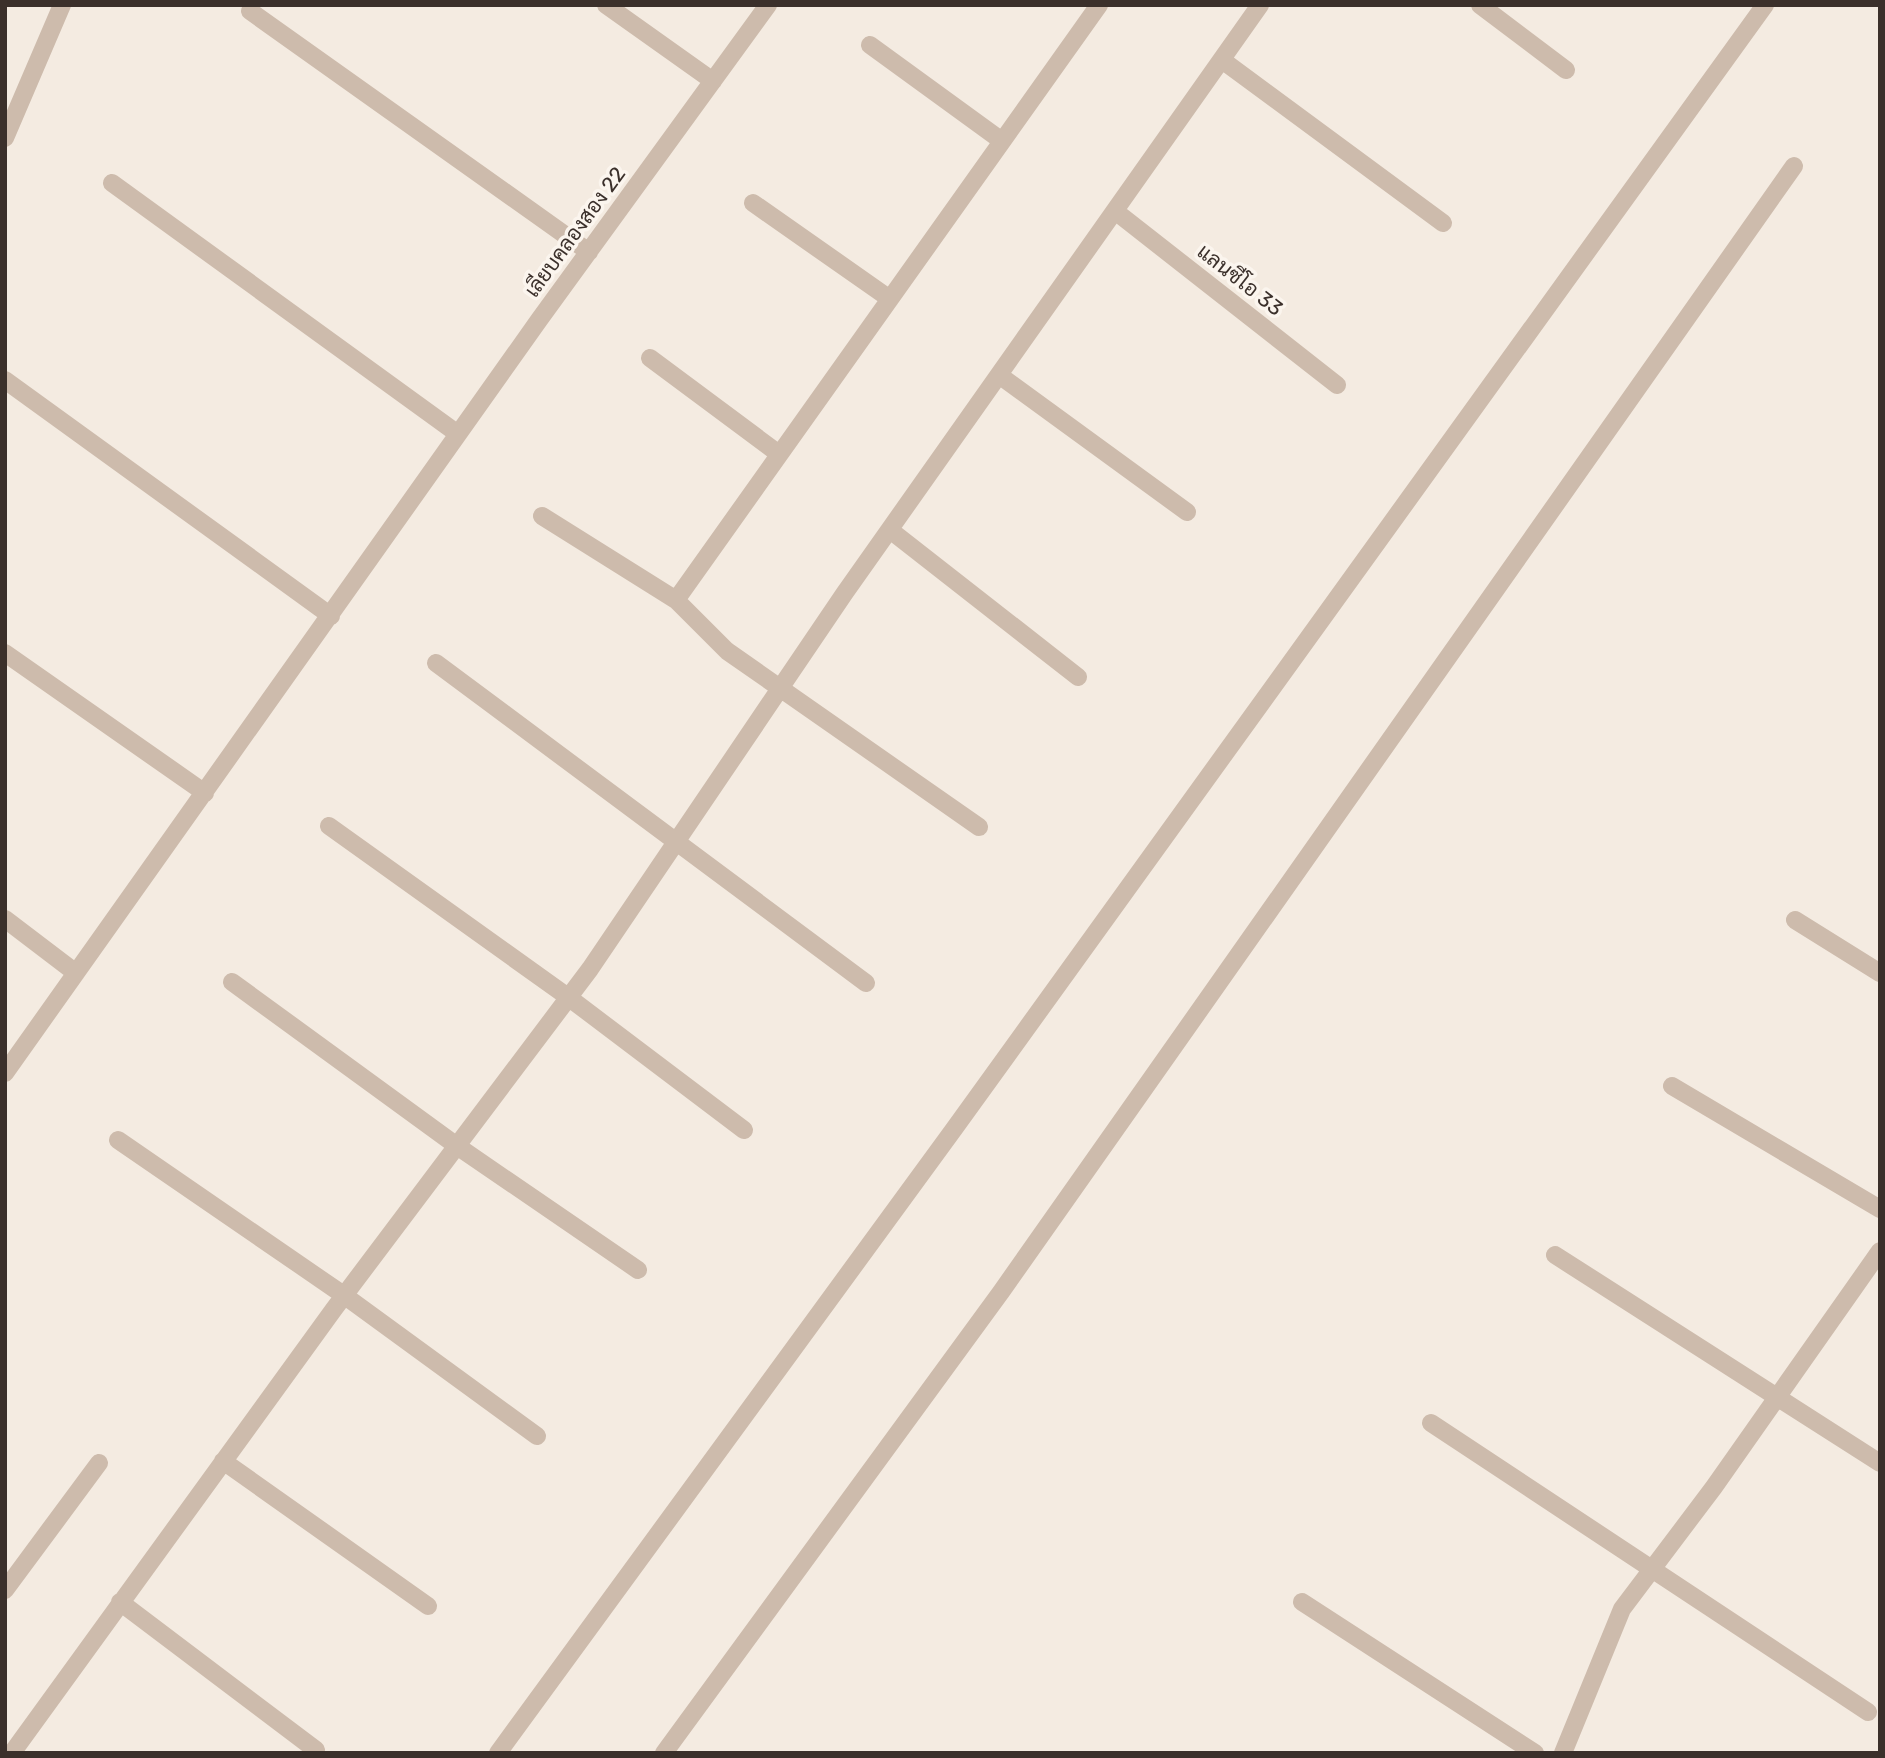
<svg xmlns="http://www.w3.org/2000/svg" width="1885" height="1758" font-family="Rubik,Sarabun,sans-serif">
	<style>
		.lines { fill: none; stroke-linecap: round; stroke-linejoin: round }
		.minor { stroke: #cdbbac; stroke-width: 18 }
		.labels { text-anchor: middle; stroke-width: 7; stroke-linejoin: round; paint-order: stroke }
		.street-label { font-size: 21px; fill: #3b302b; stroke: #fbf5ee }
	</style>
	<rect width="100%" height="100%" fill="#f4ebe1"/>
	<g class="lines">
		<!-- minor -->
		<path class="minor" d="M606 5 713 81
			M1480 5 1566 70
			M250 11 589 252
			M870 45 1002 141
			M1222 60 1443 223
			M5 138 62 5
			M112 183 458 434
			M753 203 890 299
			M1115 211 1337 385
			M650 358 779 454
			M999 375 1187 512
			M5 380 331 616
			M542 516 676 600 727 651 979 827
			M890 530 1078 677
			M676 600 1099 5
			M5 653 205 793
			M436 663 866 983
			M329 826 568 997 744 1130
			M5 919 76 973
			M1795 920 1880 973
			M232 982 457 1146 638 1270
			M5 1073 539 320 768 5
			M1672 1086 1880 1209
			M118 1140 345 1296 537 1436
			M1555 1255 1880 1463
			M1431 1423 1868 1712
			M223 1461 428 1606
			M5 1590 99 1463
			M120 1602 316 1750
			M1302 1602 1535 1753
			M12 1753 334 1309 590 969 844 594 1260 5
			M498 1753 954 1129 1765 5
			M664 1753 1001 1292 1794 166
			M1563 1753 1622 1609 1714 1487 1880 1251"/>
	</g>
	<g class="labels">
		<!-- street labels -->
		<g class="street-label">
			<text transform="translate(575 232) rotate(-54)" y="7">เลียบคลองสอง 22</text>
			<text transform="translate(1240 280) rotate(38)" y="7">แลนซีโอ 33</text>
		</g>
	</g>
	<!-- border -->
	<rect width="1885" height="1758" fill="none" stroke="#3b302b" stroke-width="14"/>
</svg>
